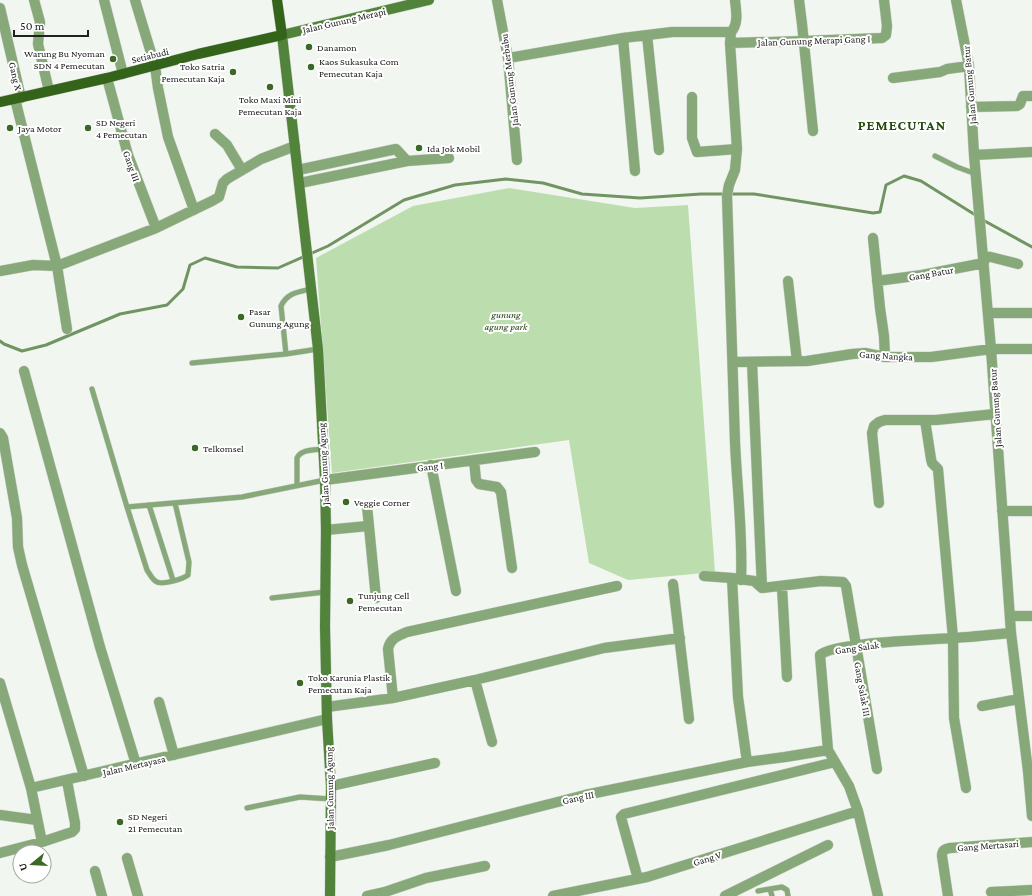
<svg xmlns="http://www.w3.org/2000/svg" width="1032" height="896" font-family="'Crimson Pro',serif">
	<style>
		.green { fill: #bcdeae }
		.lines { fill: none; stroke-linecap: round; stroke-linejoin: round }
		.stream { stroke: #719562; stroke-width: 3 }
		.service-casing { stroke: #ccd0ca; stroke-width: 6 }
		.minor-casing { stroke: #ccd0ca; stroke-width: 11 }
		.secondary-casing { stroke: #ccd0ca; stroke-width: 11 }
		.primary-casing { stroke: #ccd0ca; stroke-width: 11 }
		.service { stroke: #87a879; stroke-width: 5 }
		.minor { stroke: #87a879; stroke-width: 10 }
		.secondary { stroke: #51833a; stroke-width: 10 }
		.primary { stroke: #34641a; stroke-width: 10 }
		.poi-dot { fill: #3c6826; stroke: #fff; stroke-width: 1.5 }
		.labels { text-anchor: middle; stroke-width: 4; stroke-linejoin: round; paint-order: stroke }
		.street-label { font-size: 10px; fill: #20211f; stroke: #fff }
		.poi-label { font-size: 10px; fill: #20211f; stroke: #fff; text-anchor: start }
		.park-label { font-size: 10px; font-style: italic; fill: #1d3d0b; stroke: #fff }
		.district-label { font-size: 14px; font-weight: bold; letter-spacing: 1px; fill: #244b0d; stroke: #fff }
	</style>
	<rect width="100%" height="100%" fill="#f2f6f0"/>
	<!-- green -->
	<path class="green" d="M509 188 635 208 688 205 715 572 628 580 589 563 569 440 332 473 316 258 413 206Z"/>
	<g class="lines">
		<!-- stream -->
		<path class="stream" d="M981 219 1032 247
			M0 341 4 344 22 351 46 345 120 314 167 305 183 289 190 265 205 258 237 267 278 268 328 246 404 200 455 185 506 179 543 183 582 194 640 198 701 194H754L873 213 880 212 886 185 904 176 921 181 977 216"/>
		<!-- service casing -->
		<g class="service-casing">
			<path id="service" d="M935 156 957 167 976 174
				M286 354 281 306C287 293 298 292 311 289
				M192 363 286 354 318 349
				M92 389 127 507 242 497 325 480
				M297 485V458C301 449 315 450 323 449
				M149 505 173 580
				M127 507 147 570C150 574 152 580 157 582 163 585 183 579 188 575L189 562 175 503
				M272 598 325 592
				M247 808 300 797 331 799
				M770 889 772 896
				M758 891 782 887 787 890 788 896"/>
		</g>
		<!-- minor casing -->
		<g class="minor-casing">
			<path id="minor" d="M34 0 40 22 38 44 49 91
				M104 0 123 74
				M135 0 155 66 158 88 168 137 194 210
				M497 0 508 58 517 160
				M735 0C736 10 739 24 731 32L730 43 737 149 735 170 729 185 727 196C730 278 732 360 735 442 737 488 743 534 741 580
				M799 0 802 24 813 131
				M956 0 969 66 974 155 991 349 1011 633 1028 771 1032 816
				M0 8 21 98
				M647 35 659 150
				M623 38 635 171
				M730 43 804 41 882 38 886 35 887 26 884 0
				M508 58 623 38 672 32H731
				M107 78 128 155 156 228
				M893 78 940 72 947 69 969 66
				M692 97V138L697 152 737 149
				M971 107 1017 106 1020 104 1023 96H1032
				M215 134 227 145 242 170
				M974 155 1032 152
				M298 170 396 149 407 161
				M300 183 407 161 449 158
				M873 238 880 308 884 336 885 357
				M983 255 1018 264
				M0 271 33 265 57 266 15 99
				M788 281 797 361
				M877 281 922 275 984 263
				M988 313H1032
				M67 329 57 266 156 228 212 201 219 197 223 183 227 179 261 159 295 146
				M733 362 807 361 852 354 865 353 885 357H931L991 349H1032
				M752 362 762 588
				M24 371 100 647 136 764
				M925 420 931 459 932 463 938 469 953 638 954 718 966 788
				M0 433 3 438 17 518 18 547 22 565 84 776
				M474 460 476 480 479 484 497 487 501 492 512 568
				M431 465 456 591
				M325 480 535 452
				M879 503 872 433 874 426 879 422 885 420H936L995 414
				M367 506 376 598
				M1002 511H1032
				M326 530 368 526
				M704 576 732 578
				M673 584 689 719
				M782 587 787 677
				M1010 616H1032
				M475 680 492 742
				M0 683 31 788 42 842
				M393 698 388 649C390 638 398 636 407 632L617 586
				M159 702 174 755
				M982 706 1019 699
				M327 707 393 698 475 680 604 648 680 638
				M747 762 738 697 732 578 754 581 762 588 821 581 843 582 846 586 877 769
				M331 786 435 763
				M31 788 327 719
				M0 815 37 820
				M0 853 42 842 72 832 75 829V823L67 781
				M330 857 389 845 585 795 747 762 785 757 828 750
				M127 858 138 896
				M95 871 102 896
				M638 879 622 821 621 817 624 814 835 762
				M991 892 1032 890
				M367 896 385 892 426 878 485 866
				M553 896 647 877 858 811
				M725 896 828 845
				M878 896 858 811 849 786 828 750 820 655C835 642 928 640 953 638 972 637 991 635 1011 633
				M948 896 942 856C942 850 945 849 950 848L1032 842"/>
		</g>
		<!-- secondary casing -->
		<g class="secondary-casing">
			<path id="secondary" d="M330 896 331 786 327 719 325 627 326 530 325 480 318 349 282 35 429 0"/>
		</g>
		<!-- primary casing -->
		<g class="primary-casing">
			<path id="primary" d="M0 102 107 78 198 54 282 35 277 0"/>
		</g>
		<!-- service -->
		<use href="#service" class="service"/>
		<!-- minor -->
		<use href="#minor" class="minor"/>
		<!-- secondary -->
		<use href="#secondary" class="secondary"/>
		<!-- primary -->
		<use href="#primary" class="primary"/>
	</g>
	<!-- markers -->
	<g class="poi-dot">
		<circle cx="309" cy="47" r="4"/>
		<circle cx="113" cy="59" r="4"/>
		<circle cx="311" cy="67" r="4"/>
		<circle cx="233" cy="72" r="4"/>
		<circle cx="270" cy="87" r="4"/>
		<circle cx="10" cy="128" r="4"/>
		<circle cx="88" cy="128" r="4"/>
		<circle cx="419" cy="148" r="4"/>
		<circle cx="241" cy="317" r="4"/>
		<circle cx="195" cy="448" r="4"/>
		<circle cx="346" cy="502" r="4"/>
		<circle cx="350" cy="601" r="4"/>
		<circle cx="300" cy="683" r="4"/>
		<circle cx="120" cy="822" r="4"/>
	</g>
	<g class="labels">
		<!-- street labels -->
		<g class="street-label">
			<text transform="translate(344 20) rotate(-13)" y="4">Jalan Gunung Merapi</text>
			<text transform="translate(814 40) rotate(-2)" y="4">Jalan Gunung Merapi Gang I</text>
			<text transform="translate(150 55) rotate(-14)" y="4">Setiabudi</text>
			<text transform="translate(16 76) rotate(76)" y="4">Gang X</text>
			<text transform="translate(509 80) rotate(-97)" y="4">Jalan Gunung Merbabu</text>
			<text transform="translate(969 85) rotate(-95)" y="4">Jalan Gunung Batur</text>
			<text transform="translate(132 166) rotate(70)" y="4">Gang III</text>
			<text transform="translate(931 273) rotate(-10)" y="4">Gang Batur</text>
			<text transform="translate(886 355) rotate(3)" y="4">Gang Nangka</text>
			<text transform="translate(995 408) rotate(-94)" y="4">Jalan Gunung Batur</text>
			<text transform="translate(323 464) rotate(-93)" y="4">Jalan Gunung Agung</text>
			<text transform="translate(430 466) rotate(-7)" y="4">Gang I</text>
			<text transform="translate(857 647) rotate(-8)" y="4">Gang Salak</text>
			<text transform="translate(863 689) rotate(80)" y="4">Gang Salak III</text>
			<text transform="translate(134 765) rotate(-13)" y="4">Jalan Mertayasa</text>
			<text transform="translate(329 788) rotate(-91)" y="4">Jalan Gunung Agung</text>
			<text transform="translate(578 797) rotate(-13)" y="4">Gang III</text>
			<text transform="translate(988 845) rotate(-4)" y="4">Gang Mertasari</text>
			<text transform="translate(707 858) rotate(-18)" y="4">Gang V</text>
		</g>
		<!-- poi labels -->
		<g class="poi-label">
			<text x="317" y="51">Danamon</text>
			<text x="105" y="57" text-anchor="end">Warung Bu Nyoman<tspan x="105" dy="12">SDN 4 Pemecutan</tspan></text>
			<text x="319" y="65">Kaos Sukasuka Com<tspan x="319" dy="12">Pemecutan Kaja</tspan></text>
			<text x="225" y="70" text-anchor="end">Toko Satria<tspan x="225" dy="12">Pemecutan Kaja</tspan></text>
			<text x="270" y="103" text-anchor="middle">Toko Maxi Mini<tspan x="270" dy="12">Pemecutan Kaja</tspan></text>
			<text x="96" y="126">SD Negeri<tspan x="96" dy="12">4 Pemecutan</tspan></text>
			<text x="18" y="132">Jaya Motor</text>
			<text x="427" y="152">Ida Jok Mobil</text>
			<text x="249" y="315">Pasar<tspan x="249" dy="12">Gunung Agung</tspan></text>
			<text x="203" y="452">Telkomsel</text>
			<text x="354" y="506">Veggie Corner</text>
			<text x="358" y="599">Tunjung Cell<tspan x="358" dy="12">Pemecutan</tspan></text>
			<text x="308" y="681">Toko Karunia Plastik<tspan x="308" dy="12">Pemecutan Kaja</tspan></text>
			<text x="128" y="820">SD Negeri<tspan x="128" dy="12">21 Pemecutan</tspan></text>
		</g>
		<!-- park labels -->
		<g class="park-label">
			<text x="506" y="318">gunung<tspan x="506" dy="12">agung park</tspan></text>
		</g>
		<!-- district labels -->
		<g class="district-label">
			<text x="902" y="130">PEMECUTAN</text>
		</g>
	</g>
	<!-- north arrow -->
	<g transform="translate(32 864) rotate(252)"><circle r="19" fill="#ffffff" stroke="#a6a6a5"/>
	<path d="M0-3L7 15L0 10L-7 15Z" fill="#3c6826"/>
	<text y="-6" font-size="11" font-weight="bold" text-anchor="middle" fill="#20211f">U</text>
	</g>
	<!-- scale -->
	<path d="M14 30v6h74v-6" fill="none" stroke="#20211f" stroke-width="2"/>
	<text x="20" y="30" font-size="12" fill="#20211f" stroke="#ffffff" stroke-width="3" paint-order="stroke">50 m</text>
</svg>
